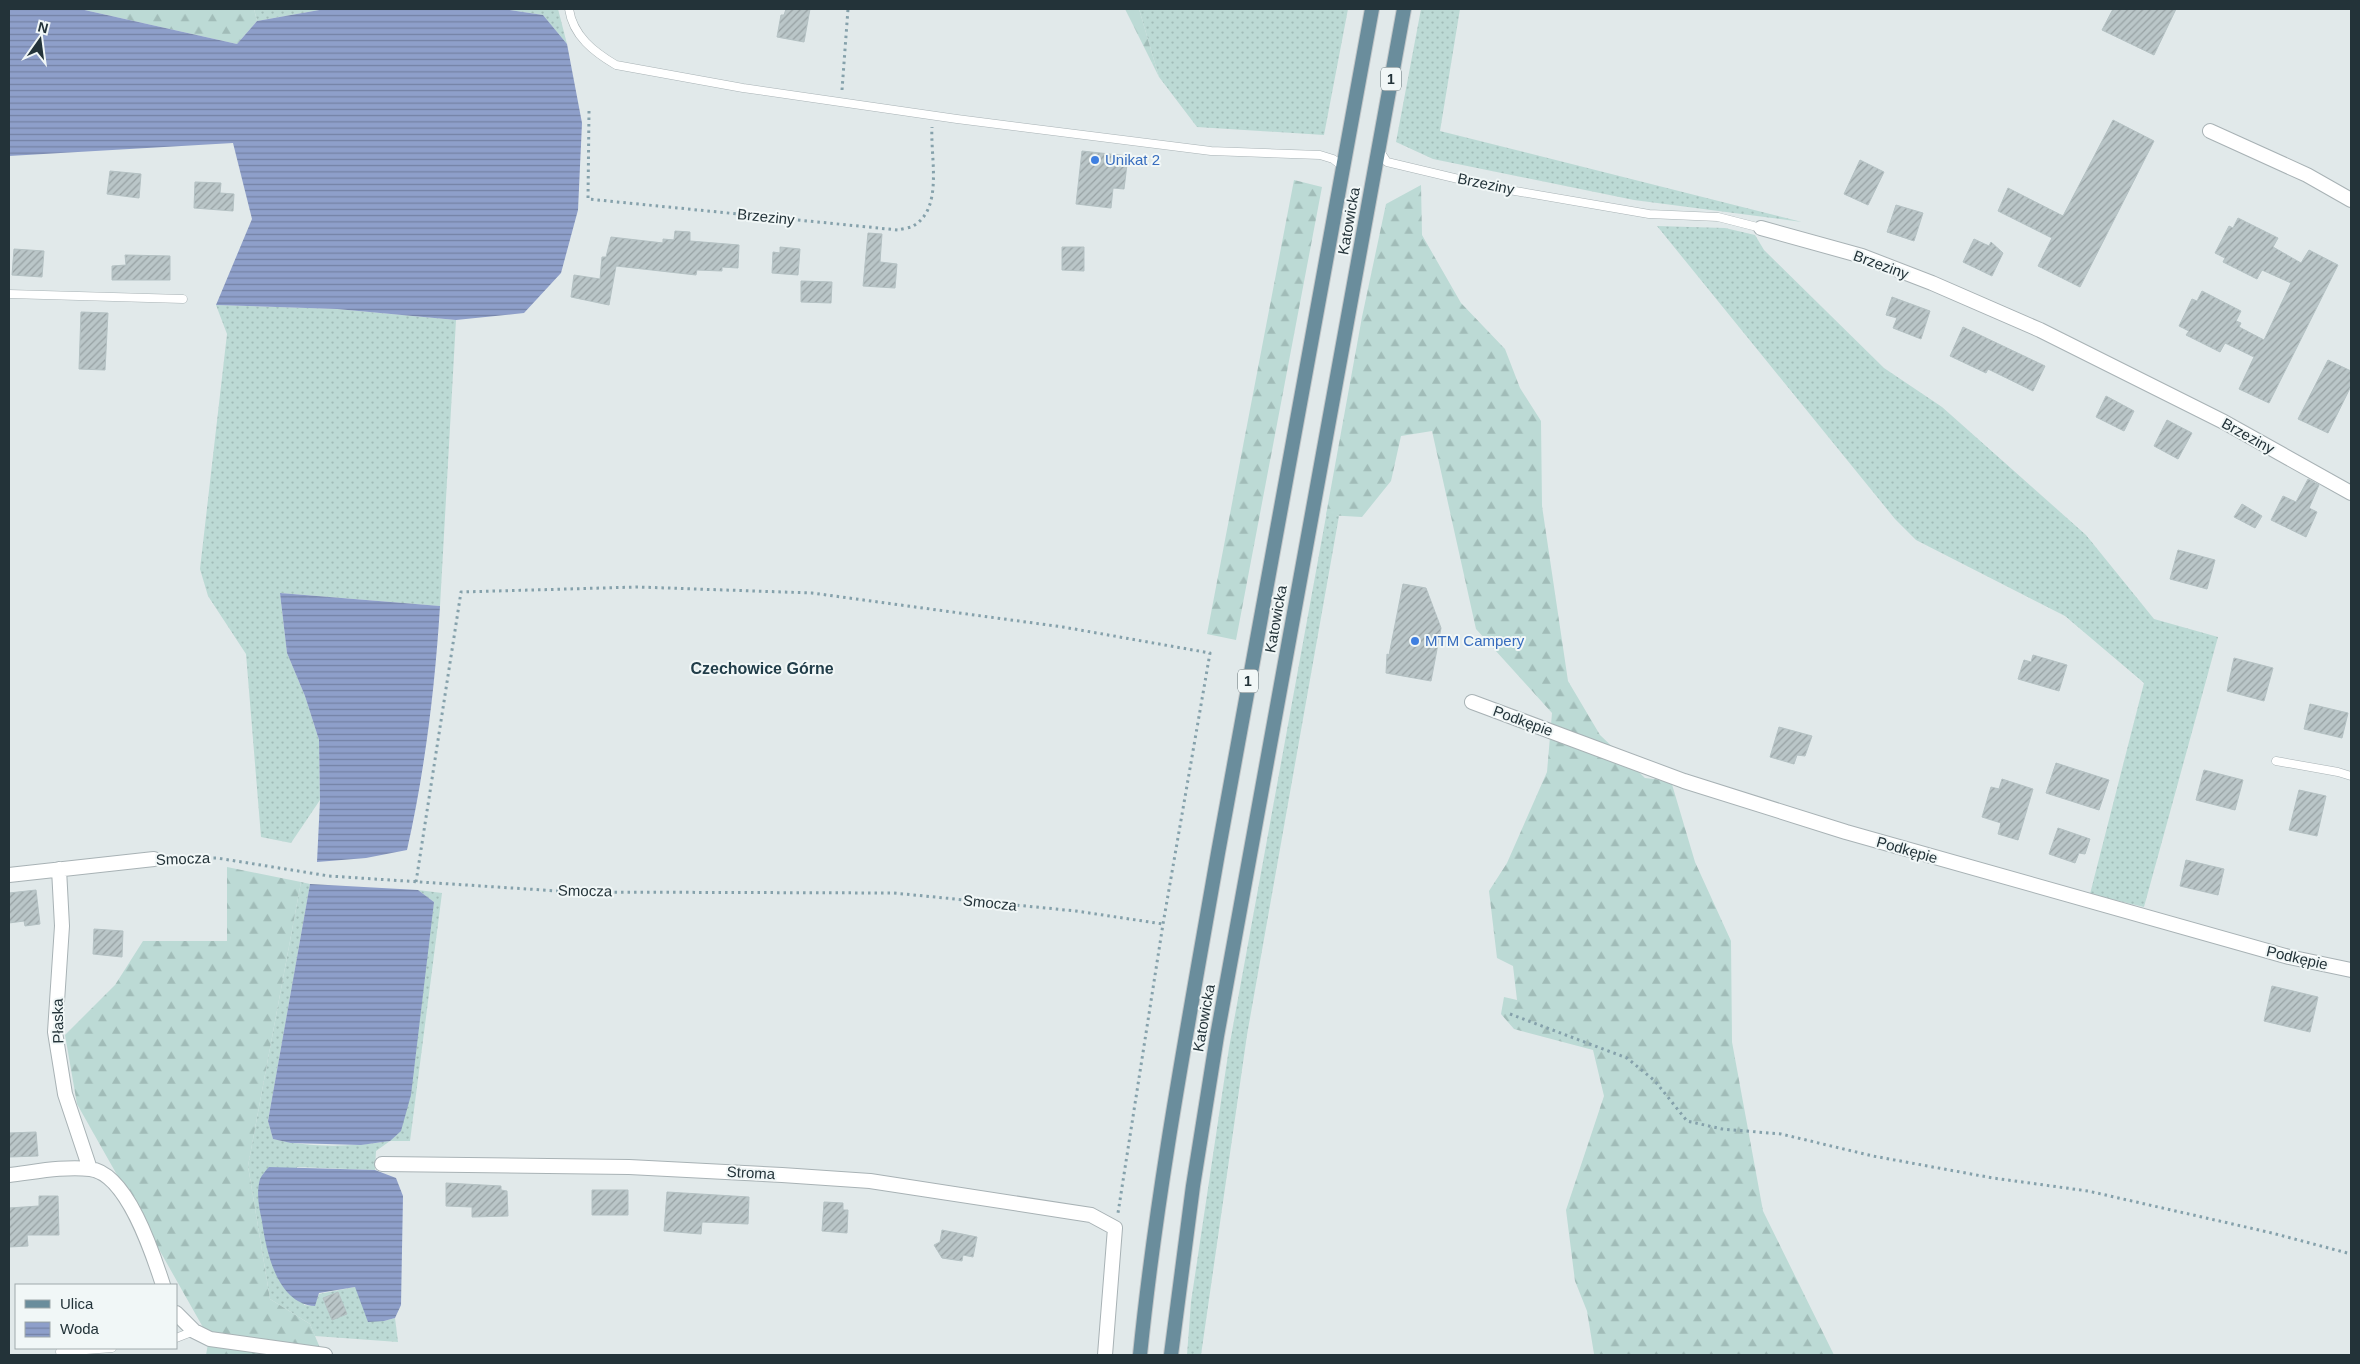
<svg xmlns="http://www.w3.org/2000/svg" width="2360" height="1364" font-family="Arial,sans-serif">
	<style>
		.grass { fill: url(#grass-dots) }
		.forest { fill: url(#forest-firs) }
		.water { fill: url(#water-rules) }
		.building { fill: url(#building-hatch); stroke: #b4c1c3 }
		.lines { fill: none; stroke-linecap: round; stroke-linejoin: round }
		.service-casing { stroke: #a8b2b5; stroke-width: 9 }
		.minor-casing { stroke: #a8b2b5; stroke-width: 16 }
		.primary-casing { stroke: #c1c6c8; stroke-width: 16 }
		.path { stroke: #85a1ab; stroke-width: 3; stroke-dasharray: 2.5 4; stroke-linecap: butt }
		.service { stroke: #fff; stroke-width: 8 }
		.minor { stroke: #fff; stroke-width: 14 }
		.primary { stroke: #6a8d9c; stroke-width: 14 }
		.shop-dot { fill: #3f7fe0; stroke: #f1f7f7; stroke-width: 2 }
		.labels { text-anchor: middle; stroke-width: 4; stroke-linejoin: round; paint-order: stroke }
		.shield { fill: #f1f7f7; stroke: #616e72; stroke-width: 1 }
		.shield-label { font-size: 14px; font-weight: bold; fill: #233339 }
		.shop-label { font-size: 15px; fill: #366cbe; stroke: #f1f7f7; text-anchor: start }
		.street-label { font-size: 15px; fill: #233339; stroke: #f1f7f7 }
		.neighbourhood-label { font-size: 16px; font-weight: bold; fill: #213d49; stroke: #f1f7f7 }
	</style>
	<defs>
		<pattern id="grass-dots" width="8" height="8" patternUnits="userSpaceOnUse" patternTransform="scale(1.25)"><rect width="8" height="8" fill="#bcdad5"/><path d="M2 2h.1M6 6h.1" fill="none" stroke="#a1bcb8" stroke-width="1.8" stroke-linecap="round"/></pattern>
		<pattern id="forest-firs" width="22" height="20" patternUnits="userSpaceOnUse" patternTransform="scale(1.25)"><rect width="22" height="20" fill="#bcdad5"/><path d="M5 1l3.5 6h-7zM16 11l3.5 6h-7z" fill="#a1bcb8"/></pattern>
		<pattern id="water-rules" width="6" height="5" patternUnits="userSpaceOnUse" patternTransform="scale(1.25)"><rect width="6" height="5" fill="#8e9fca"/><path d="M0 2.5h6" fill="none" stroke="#7482a5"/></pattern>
		<pattern id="building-hatch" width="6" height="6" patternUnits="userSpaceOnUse" patternTransform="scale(1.25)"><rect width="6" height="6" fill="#bac6c8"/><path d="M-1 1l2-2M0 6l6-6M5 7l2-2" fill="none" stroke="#97a1a3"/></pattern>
	</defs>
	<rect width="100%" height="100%" fill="#e1e9ea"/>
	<!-- grass -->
	<path class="grass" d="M254 9H325L257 21Z
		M503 9H558L567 44 543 15Z
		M1139 9H1348L1324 135 1197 127 1159 77Z
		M1421 9H1460L1440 131 1802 222 1634 200 1433 159 1396 142Z
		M1657 226 1725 228 1755 235 1764 250 1884 368 1942 407 2086 535 2154 619 2218 637 2144 907 2090 894 2144 683 2065 616 1916 540 1895 519Z
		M216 305 337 309 456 320 440 606 280 593 287 653 305 696 319 740 320 800 291 843 261 837 246 654 208 596 200 569 227 334Z
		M1327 511 1339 516 1247 1035 1201 1355H1187L1191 1302 1229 1048Z
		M301 882 310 884 268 1121 273 1139C310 1148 352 1147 390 1141L434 902 418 890 442 893 410 1141H390L376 1151 375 1170 297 1167 304 1305 314 1306 319 1294 355 1287 384 1321 395 1318 398 1342 315 1336 310 1324 270 1299 248 1166Z"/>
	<!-- forest -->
	<path class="forest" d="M80 9H254L257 21 237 44Z
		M1125 9H1139L1159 77Z
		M1294 180 1322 187 1236 640 1207 634Z
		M1421 185 1422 235 1461 303 1505 349 1520 388 1541 421 1542 506 1568 681 1600 735 1645 778 1671 781 1695 862 1731 941 1732 1042 1763 1211 1834 1355 1594 1354 1587 1311 1575 1281 1566 1210 1604 1096 1593 1050 1514 1029 1501 1014 1504 997 1517 1000 1513 966 1497 958 1489 891 1507 863 1547 772 1552 713 1476 629 1432 431 1401 436 1391 481 1362 517 1326 515 1362 317 1386 204Z
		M227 867 301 882 248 1166 270 1299 310 1324 323 1355H206L209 1338 77 1104 65 1035 115 985 143 941H227Z"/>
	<!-- water -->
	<path class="water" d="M9 9H80L237 44 257 21 325 9H503L543 15 567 44 582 123 578 210 561 273 524 313 456 320 337 309 216 305 252 219 233 143 9 156Z
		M280 593 440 606C435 687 425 770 407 850L366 858 317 862 320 800 319 740 305 696 287 653Z
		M310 884 418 890 434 902 411 1095 401 1131 390 1141 361 1145 291 1143 273 1139 268 1121Z
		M269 1167 375 1170 396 1178 403 1196 401 1305 395 1318 384 1321 368 1322 355 1287 319 1293 315 1306C277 1304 266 1251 262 1221 259 1208 256 1193 260 1179 262 1175 266 1170 269 1167Z"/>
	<!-- building -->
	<path class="building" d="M786 9H810L804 42 777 37 781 15H784Z
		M2113 9H2176L2154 55 2102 30Z
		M2113 120 2154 141 2080 287 2038 266 2052 238 1998 211 2008 188 2063 216Z
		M1082 151 1128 156 1124 189 1113 188 1111 208 1076 204Z
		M1860 160 1884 172 1868 205 1844 194Z
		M110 171 141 174 139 198 107 194Z
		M195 182 221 183 220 193 234 194 233 211 194 208Z
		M1896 205 1923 213 1914 241 1887 232Z
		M2238 218 2278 238 2273 247 2301 263 2309 250 2338 265 2269 403 2239 389 2254 357 2225 343 2220 352 2186 335 2189 331 2179 326 2192 299 2197 301 2202 291 2241 311 2236 321 2241 323 2239 327 2264 340 2291 283 2262 270 2257 279 2223 262 2225 258 2215 253 2229 226 2233 228Z
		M675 231 690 232V241L739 245 738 268 722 267V271L697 270 696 275 616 266 609 305 571 297 574 275 600 279 602 257H606L611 237 663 243V239L674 240Z
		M868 233 882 234 880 262 897 264 895 288 863 286Z
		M1974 239 1989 246 1991 242 2003 253 1992 276 1963 262Z
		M780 247 800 249 798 275 772 273 773 252 780 253Z
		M1062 247H1084V271L1062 270Z
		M14 249 44 251 42 277 12 275Z
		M125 255 170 256V280H112V266L126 265Z
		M801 281 832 282 831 303 801 302Z
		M1892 297 1930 311 1921 339 1893 328 1897 318 1886 315Z
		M81 312 108 313 105 370 79 369Z
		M1963 327 2045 366 2033 391 1988 369 1986 373 1950 356Z
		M2328 360 2351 371V386L2328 433 2298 419Z
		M2106 396 2134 411 2124 431 2096 417Z
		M2167 420 2192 433 2178 459 2154 446Z
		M2308 479 2319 485 2309 508 2317 512 2306 537 2271 520 2283 496 2296 502Z
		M2242 504 2262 516 2255 528 2234 517Z
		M2178 550 2215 560 2207 589 2170 579Z
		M1403 584 1426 588 1441 628 1431 681 1386 673 1387 654 1389 655Z
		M2033 655 2067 665 2059 691 2018 679 2024 660 2031 662Z
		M2234 658 2273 668 2264 701 2227 691Z
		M2310 704 2348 713 2342 738 2304 729Z
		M1779 727 1812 736 1805 756 1797 755 1794 764 1770 757Z
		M2056 763 2109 780 2099 810 2046 793Z
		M2204 770 2243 780 2235 810 2196 800Z
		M2002 779 2033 789 2018 840 1998 834 2001 823 1982 817 1991 787 1999 789Z
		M2299 790 2326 796 2317 836 2289 830Z
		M2058 828 2090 839 2085 854 2079 853 2075 863 2049 854Z
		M2186 860 2224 869 2218 895 2180 886Z
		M36 890 40 924 25 926 24 921 9 923V893Z
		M94 929 123 931 122 957 93 954Z
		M2272 986 2318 997 2310 1032 2264 1021Z
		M36 1132 38 1156 9 1157V1133Z
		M446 1183 501 1186V1190L507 1191 508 1216 472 1217V1207L446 1206Z
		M592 1190H628V1215H592Z
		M667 1192 749 1197 748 1224 702 1222 701 1234 664 1231Z
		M39 1196H58L59 1235H27L28 1246 9 1247V1208L39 1206Z
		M824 1202 843 1203V1210H848L847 1233 822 1231Z
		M942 1230 977 1237 973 1257 963 1255 962 1261 942 1258 934 1245 940 1242Z
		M338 1292 347 1314 332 1320 323 1298Z"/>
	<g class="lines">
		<!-- service casing -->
		<g class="service-casing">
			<path id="service" d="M569 9C573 36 594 52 616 65L743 88 957 119 1211 151 1320 155 1333 159 1342 166
				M1379 150 1387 162 1492 187 1649 214 1718 217 1761 228
				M9 294 183 299
				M2276 761 2338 772 2351 776
				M176 1338 194 1331
				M60 1352 112 1348"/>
		</g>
		<!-- minor casing -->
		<g class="minor-casing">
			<path id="minor" d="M2210 131 2307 175 2351 200
				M1761 228 1862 256 1932 283 2040 330 2224 422 2351 493
				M1472 702 1684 781 1846 832 2289 957 2351 970
				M59 869 62 926 55 1032 65 1094 90 1169
				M9 875 154 859
				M382 1164 629 1167 782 1175 870 1181 1091 1215 1115 1228 1105 1355
				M9 1175C35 1172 64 1166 90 1169 127 1173 153 1254 163 1285
				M176 1313 194 1331 210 1339 325 1355"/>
		</g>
		<!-- primary casing -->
		<g class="primary-casing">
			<path id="primary" d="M1140 1355C1157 1187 1189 1020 1218 853 1267 571 1321 290 1372 9
				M1171 1355 1193 1186 1217 1036 1404 9"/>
		</g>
		<!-- path -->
		<path class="path" d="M842 90 848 9
			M589 111 588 199 898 230C902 229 909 228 913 226 944 209 930 156 932 127
			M168 858H217L329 876 573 892 894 893 1076 911 1163 924
			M416 882 461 592 638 587 812 593 1063 627 1210 653 1163 924 1118 1213
			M1510 1014 1627 1058 1655 1081 1687 1121 1722 1129 1781 1134 1873 1156 1993 1178 2088 1191 2272 1233 2351 1254"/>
		<!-- service -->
		<use href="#service" class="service"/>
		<!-- minor -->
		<use href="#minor" class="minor"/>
		<!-- primary -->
		<use href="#primary" class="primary"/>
	</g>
	<!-- markers -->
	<g class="shop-dot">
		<circle cx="1095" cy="160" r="5"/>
		<circle cx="1415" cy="641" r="5"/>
	</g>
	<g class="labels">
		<!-- shield labels -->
		<g class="shield">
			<rect x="1381" y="67.5" width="20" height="23" rx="4"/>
			<rect x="1238" y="669.5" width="20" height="23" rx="4"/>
		</g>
		<g class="shield-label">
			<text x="1391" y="84">1</text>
			<text x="1248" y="686">1</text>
		</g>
		<!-- shop labels -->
		<g class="shop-label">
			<text x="1105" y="165">Unikat 2</text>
			<text x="1425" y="646">MTM Campery</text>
		</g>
		<!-- street labels -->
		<g class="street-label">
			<text transform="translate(1486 184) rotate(12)" y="5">Brzeziny</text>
			<text transform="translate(766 217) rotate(6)" y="5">Brzeziny</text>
			<text transform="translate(1349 221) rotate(-80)" y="5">Katowicka</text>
			<text transform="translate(1881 265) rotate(20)" y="5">Brzeziny</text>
			<text transform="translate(2248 436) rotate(29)" y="5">Brzeziny</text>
			<text transform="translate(1276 619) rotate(-80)" y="5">Katowicka</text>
			<text transform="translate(1523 721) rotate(20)" y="5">Podkępie</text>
			<text transform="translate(1907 850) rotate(16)" y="5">Podkępie</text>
			<text transform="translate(183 859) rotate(-2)" y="5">Smocza</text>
			<text transform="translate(585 891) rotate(1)" y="5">Smocza</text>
			<text transform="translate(990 903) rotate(6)" y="5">Smocza</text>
			<text transform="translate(2297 958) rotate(13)" y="5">Podkępie</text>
			<text transform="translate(1204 1018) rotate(-80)" y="5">Katowicka</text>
			<text transform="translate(58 1021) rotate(-91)" y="5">Płaska</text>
			<text transform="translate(751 1173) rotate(3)" y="5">Stroma</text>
		</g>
		<!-- neighbourhood labels -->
		<g class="neighbourhood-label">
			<text x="762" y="674">Czechowice Górne</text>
		</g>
	</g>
	<!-- border -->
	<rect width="2360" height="1364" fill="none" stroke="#233339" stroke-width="20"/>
	<!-- legend -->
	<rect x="15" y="1284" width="162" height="65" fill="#f1f7f7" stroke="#9fa9ab"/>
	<rect x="25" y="1300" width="25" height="8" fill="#6a8d9c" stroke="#9fa9ab"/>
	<text x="60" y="1309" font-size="15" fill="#233339">Ulica</text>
	<rect x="25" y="1322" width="25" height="15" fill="url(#water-rules)" stroke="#9fa9ab"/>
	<text x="60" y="1334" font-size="15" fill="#233339">Woda</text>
	<!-- north arrow -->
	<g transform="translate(40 40) rotate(14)" stroke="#f1f7f7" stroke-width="4" paint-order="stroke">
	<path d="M0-4L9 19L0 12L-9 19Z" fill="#233339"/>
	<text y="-8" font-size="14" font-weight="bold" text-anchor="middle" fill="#233339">N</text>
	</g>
</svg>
